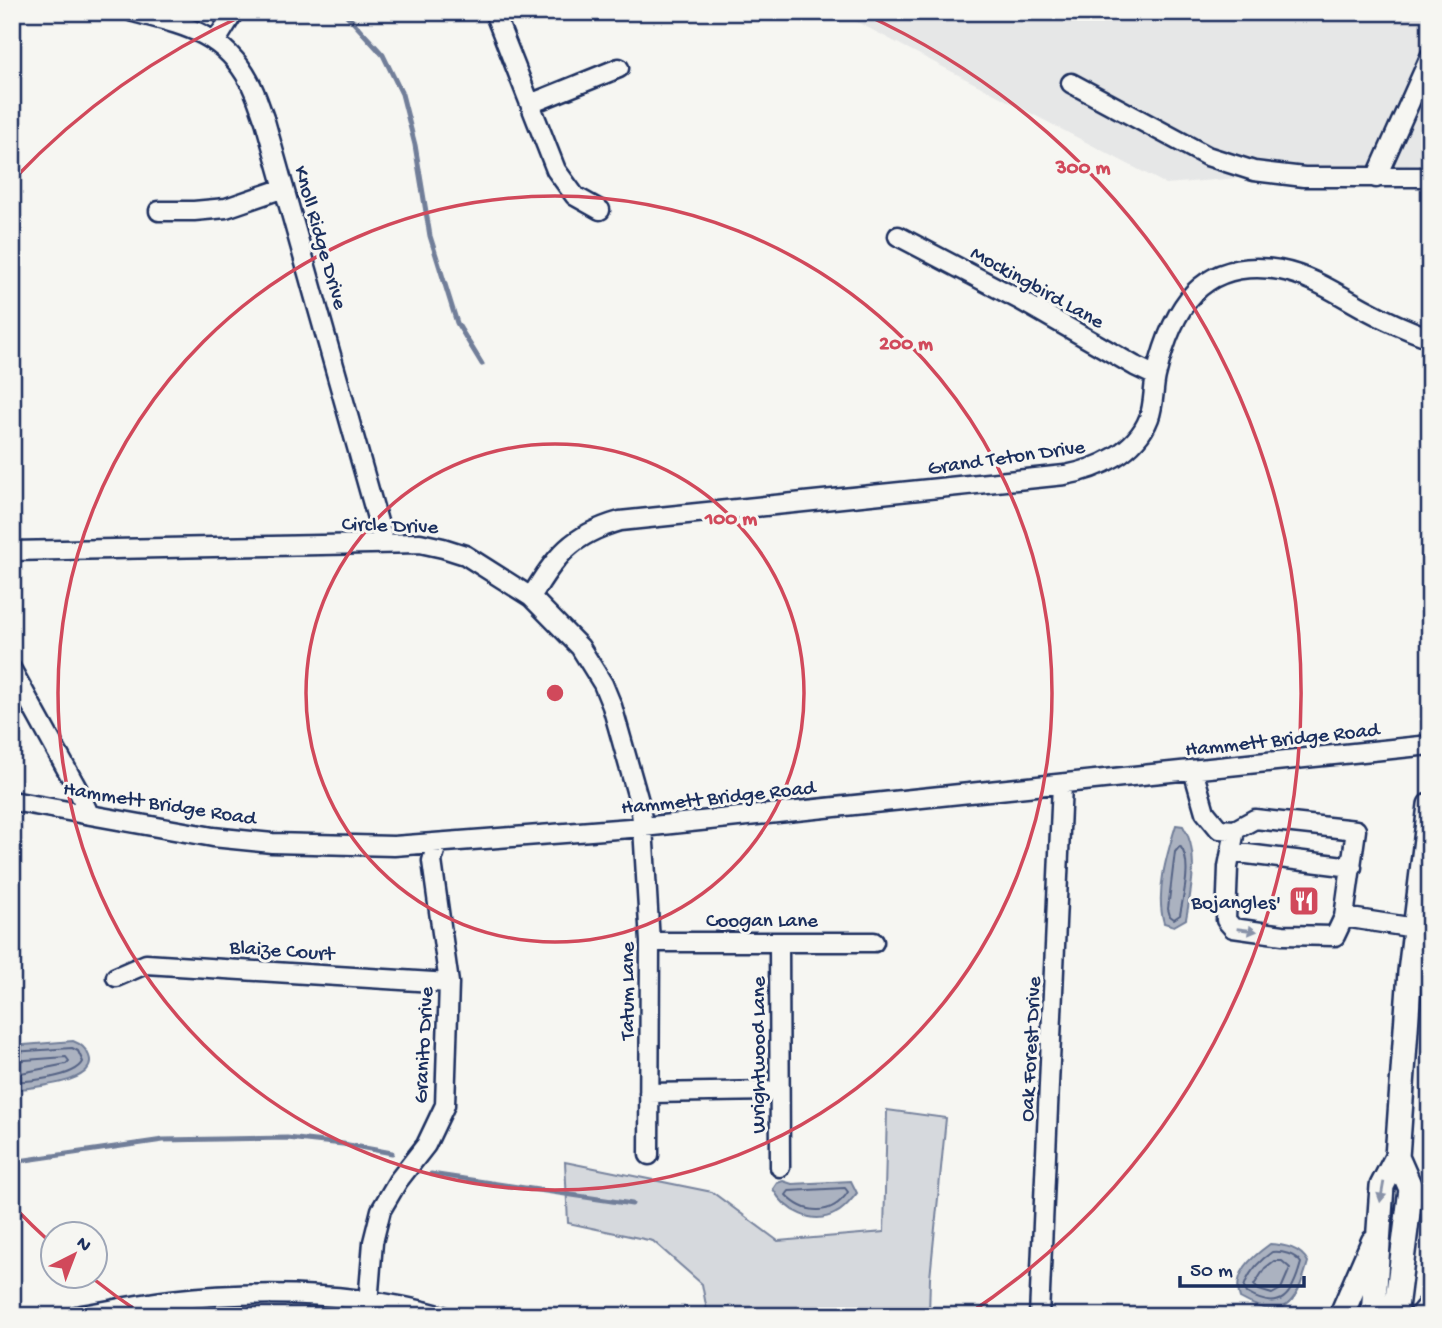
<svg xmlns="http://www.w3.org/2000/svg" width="1442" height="1328" font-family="'Gochi Hand',sans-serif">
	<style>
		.built { fill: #e6e7e7 }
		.green { fill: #d6d9dd; stroke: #78849e; stroke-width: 2 }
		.water { fill: #abb2c0; stroke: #717e99; stroke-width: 2 }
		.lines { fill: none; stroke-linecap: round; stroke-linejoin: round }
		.shore { stroke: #556385; stroke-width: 2 }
		.stream { stroke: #717e99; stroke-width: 5 }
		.minor-casing { stroke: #1b2f5e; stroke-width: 23 }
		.major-casing { stroke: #1b2f5e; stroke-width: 28 }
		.minor { stroke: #f6f6f2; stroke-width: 18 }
		.major { stroke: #f6f6f2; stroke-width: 23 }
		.oneway { fill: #8892a8 }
		.ring { fill: none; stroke: #d1495b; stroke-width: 3.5 }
		.labels { text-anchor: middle; stroke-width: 6; stroke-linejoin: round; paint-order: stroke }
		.street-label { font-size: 21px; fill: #1b2f5e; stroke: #f6f6f2 }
		.poi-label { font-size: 21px; fill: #1b2f5e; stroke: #f6f6f2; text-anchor: end }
		.centre { fill: #d1495b; stroke: #f6f6f2; stroke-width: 3.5 }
		.ring-label { font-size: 21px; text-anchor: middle; font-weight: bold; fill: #d1495b; stroke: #f6f6f2; stroke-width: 6; stroke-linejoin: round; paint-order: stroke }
	</style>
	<rect width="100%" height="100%" fill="#f6f6f2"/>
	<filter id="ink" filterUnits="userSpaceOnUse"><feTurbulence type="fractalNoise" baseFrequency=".0143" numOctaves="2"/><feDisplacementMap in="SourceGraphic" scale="14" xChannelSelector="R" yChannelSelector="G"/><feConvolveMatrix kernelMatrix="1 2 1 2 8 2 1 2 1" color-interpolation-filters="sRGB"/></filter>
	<g filter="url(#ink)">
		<!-- built -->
		<path class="built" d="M838 12H1430V164L1381 166 1166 184Z"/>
		<!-- green -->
		<path class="green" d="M887 1110 946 1118 930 1278 929 1316H708L702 1284 653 1241 568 1223 565 1162 712 1192 778 1241 884 1232Z"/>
		<!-- water -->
		<path class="water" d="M1176 825 1183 826C1200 852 1191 890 1186 919L1174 926 1164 923C1155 893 1167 854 1176 825Z
			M73 1041C81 1044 86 1048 89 1056 99 1082 38 1086 21 1089L12 1088V1046Z
			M783 1181 792 1184 851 1181 857 1193C851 1200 845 1209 836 1213 813 1226 785 1211 773 1189L777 1183Z
			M1270 1244C1285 1245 1301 1248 1308 1262 1296 1305 1284 1323 1240 1298 1232 1273 1252 1257 1270 1244Z"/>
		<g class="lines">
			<!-- shore -->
			<path class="shore" d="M1180 846C1193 862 1183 896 1180 915L1174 919 1170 916 1168 909 1175 852Z
				M12 1052 72 1048 78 1051 83 1062C75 1077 29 1082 12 1081
				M12 1061 66 1057 69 1061 66 1064 21 1073 12 1072
				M845 1188 848 1192C832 1216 805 1215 786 1195L789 1191Z
				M1272 1252C1282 1251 1295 1254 1301 1263 1292 1296 1281 1313 1247 1293L1244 1287C1249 1271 1259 1261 1272 1252Z
				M1274 1261H1282L1290 1268 1281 1289 1272 1294 1259 1290 1254 1285 1265 1268Z"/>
			<!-- stream -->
			<path class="stream" d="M344 12 383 55 402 94 415 145 430 236 457 323 482 364
				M12 1162 163 1140 287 1138 343 1144 392 1153
				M431 1174 632 1204"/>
			<!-- minor casing -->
			<g class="minor-casing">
				<path id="minor" d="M133 12C182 25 223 32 249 81 256 93 260 108 265 121L384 543
					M494 12 556 170 575 196 600 210
					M216 41 234 12
					M1071 83 1207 156 1254 171 1304 177H1430
					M530 104 619 68
					M1376 178 1430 57
					M159 211H194L226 208 284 188
					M898 236 1020 300 1135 366 1156 376
					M12 551 420 543 443 548 465 555 531 597 580 647 603 684 612 706 640 805 643 827 650 942 649 1155
					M531 597C556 556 571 535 620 521L1065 475C1098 469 1136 452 1149 418 1154 405 1153 389 1156 376 1172 308 1201 257 1280 270 1312 276 1339 295 1367 310 1387 321 1408 330 1430 338
					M12 670 78 790 89 814
					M1193 770 1205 812 1219 829 1235 830 1255 819 1356 830 1344 917 1415 928
					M12 801 213 837 272 843 394 846 643 827 1430 745
					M1235 830 1228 867 1226 920 1233 928 1283 935 1335 936 1344 917
					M1231 852 1352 867
					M650 942H874
					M779 942 780 1167
					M116 977 146 964 449 983
					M649 1093 779 1091
					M76 1316C107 1311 139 1304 171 1300 261 1290 355 1292 443 1316
					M367 1316 373 1242 381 1210 398 1181 426 1145 445 1105 449 983 432 861 437 844
					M1039 1316 1062 784"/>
			</g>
			<!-- major casing -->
			<g class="major-casing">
				<path id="major" d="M1341 1316 1373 1242
					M1373 1316 1382 1186 1397 1157 1410 972 1430 805
					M1395 1316 1411 1189 1397 1157
					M1421 1316 1430 1305"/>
			</g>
			<!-- minor -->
			<use href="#minor" class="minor"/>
			<!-- major -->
			<use href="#major" class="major"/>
		</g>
		<!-- one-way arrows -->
		<defs><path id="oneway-solid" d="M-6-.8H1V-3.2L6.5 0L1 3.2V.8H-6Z" transform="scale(1.75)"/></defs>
		<g class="oneway">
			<use href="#oneway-solid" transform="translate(1247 930) rotate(8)"/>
			<use href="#oneway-solid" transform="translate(1382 1192) rotate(100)"/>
		</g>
	</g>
	<!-- distance rings -->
	<g class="ring">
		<circle cx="555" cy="693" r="249"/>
		<circle cx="555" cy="693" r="497"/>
		<path d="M143 1315A746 746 0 0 1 91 1277M51 1243A746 746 0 0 1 14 1207M14 179A746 746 0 0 1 246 14M864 14A746 746 0 0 1 967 1315"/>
	</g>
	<!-- icons -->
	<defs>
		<g id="restaurant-square" transform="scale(1.575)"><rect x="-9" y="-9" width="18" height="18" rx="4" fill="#d1495b" stroke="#f6f6f2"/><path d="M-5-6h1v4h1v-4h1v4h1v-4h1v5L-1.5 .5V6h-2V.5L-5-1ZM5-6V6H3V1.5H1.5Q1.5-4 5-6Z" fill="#fff"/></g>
	</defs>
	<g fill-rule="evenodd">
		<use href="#restaurant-square" x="1304" y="901"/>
	</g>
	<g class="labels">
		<!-- street labels -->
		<g class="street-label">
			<text transform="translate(322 237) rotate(74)" y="7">Knoll Ridge Drive</text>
			<text transform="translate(1038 286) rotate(29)" y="7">Mockingbird Lane</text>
			<text transform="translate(1006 456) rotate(-8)" y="7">Grand Teton Drive</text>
			<text transform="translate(390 524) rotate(2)" y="7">Circle Drive</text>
			<text transform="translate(1282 738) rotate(-6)" y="7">Hammett Bridge Road</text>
			<text transform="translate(718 796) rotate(-6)" y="7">Hammett Bridge Road</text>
			<text transform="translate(160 802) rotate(9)" y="7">Hammett Bridge Road</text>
			<text x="762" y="926">Coogan Lane</text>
			<text transform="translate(282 949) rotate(4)" y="7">Blaize Court</text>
			<text transform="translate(626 991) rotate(-90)" y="7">Tatum Lane</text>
			<text transform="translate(422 1045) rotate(-87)" y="7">Granito Drive</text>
			<text transform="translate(1029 1049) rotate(-87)" y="7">Oak Forest Drive</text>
			<text transform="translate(757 1055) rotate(-90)" y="7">Wrightwood Lane</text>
		</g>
		<!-- poi labels -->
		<g class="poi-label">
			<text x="1281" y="908">Bojangles'</text>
		</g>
	</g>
	<circle cx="555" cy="693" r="10" class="centre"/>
	<g class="ring-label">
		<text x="1083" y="173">300 m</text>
		<text x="906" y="349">200 m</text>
		<text x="731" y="524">100 m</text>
	</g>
	<!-- margin -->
	<rect width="1442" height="1328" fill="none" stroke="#f6f6f2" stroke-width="42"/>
	<rect x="21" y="21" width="1400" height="1286" fill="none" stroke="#1b2f5e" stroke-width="2.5" filter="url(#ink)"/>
	<!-- north arrow -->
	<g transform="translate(74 1255) rotate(42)"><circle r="33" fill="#f6f6f2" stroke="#9ea6b7" stroke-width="2"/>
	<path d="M0-5L12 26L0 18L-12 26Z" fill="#d1495b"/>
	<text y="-10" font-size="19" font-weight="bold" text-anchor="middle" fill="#1b2f5e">N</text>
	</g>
	<!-- scale -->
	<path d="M1180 1276v10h124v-10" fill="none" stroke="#1b2f5e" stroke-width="3.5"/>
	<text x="1190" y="1276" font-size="21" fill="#1b2f5e" stroke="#f6f6f2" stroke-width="5" paint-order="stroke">50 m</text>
</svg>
